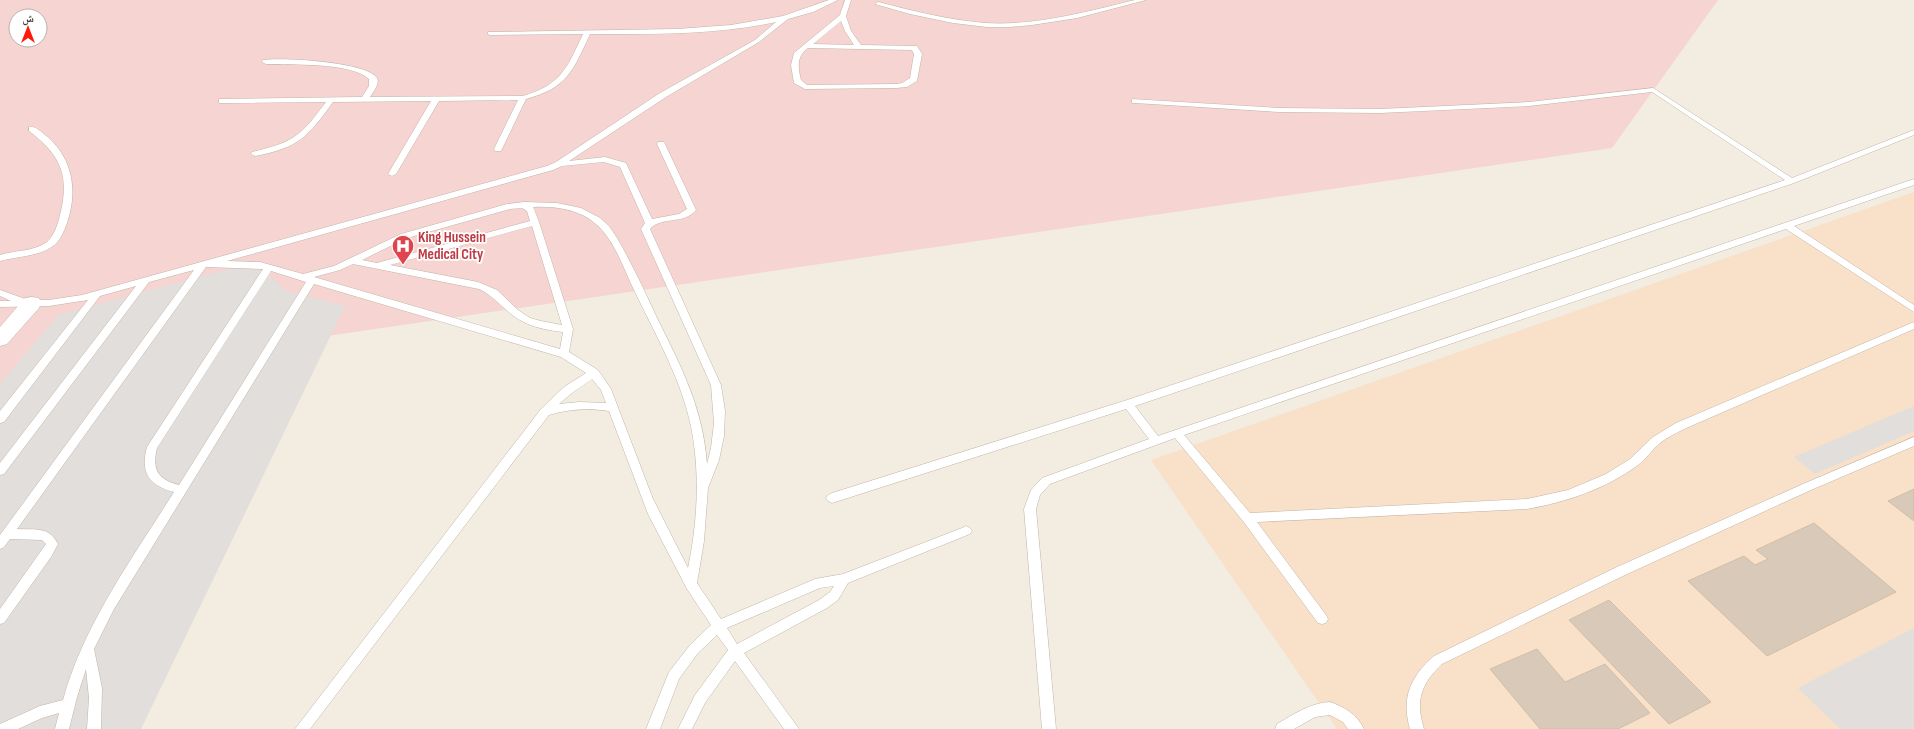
<svg xmlns="http://www.w3.org/2000/svg" width="1914" height="729" font-family="'Sofia Sans Condensed','Noto Naskh Arabic',sans-serif">
	<style>
		.commercial { fill: #f8e0c9 }
		.medical { fill: #f5d4d2; fill-rule: evenodd }
		.parking { fill: #e2dedb }
		.building { fill: #d8c9b8; stroke: #d1bda8 }
		.lines { fill: none; stroke-linecap: round; stroke-linejoin: round }
		.lane-casing { stroke: #c1b5a6; stroke-width: 1 }
		.street-casing { stroke: #c1b5a6; stroke-width: 1 }
		.lane { fill: #fff; fill-rule: evenodd }
		.street { fill: #fff; fill-rule: evenodd }
		.labels { text-anchor: middle; stroke-width: 3.5; stroke-linejoin: round; paint-order: stroke }
		.health-label { font-size: 15px; font-weight: bold; fill: #be3a42; stroke: #fff; text-anchor: start }
	</style>
	<rect width="100%" height="100%" fill="#f3ece1"/>
	<!-- commercial -->
	<path class="commercial" d="M1914 192V729H1337L1151 460Z"/>
	<!-- medical -->
	<path class="medical" d="M0 0H1718L1612 148 0 384ZM16 16H40V40H16Z"/>
	<!-- parking -->
	<path class="parking" d="M255 262 286 291 345 306 141 729H0V384L58 315Z
		M1914 406V431L1815 474 1794 457Z
		M1914 628V729H1840L1798 688Z"/>
	<!-- building -->
	<path class="building" d="M1914 489V521L1888 501Z
		M1814 523 1896 592 1767 656 1688 581 1744 556 1755 565 1768 559 1756 550Z
		M1609 600 1711 702 1669 724 1569 620Z
		M1537 649 1565 682 1605 664 1650 713 1618 729H1540L1490 669Z"/>
	<g class="lines">
		<!-- lane casing -->
		<g class="lane-casing">
			<path id="lane" d="M829 0H838L813 12 788 19 759 42 666 97 569 161 605 157 626 163 652 219 679 214 687 209 657 144 658 142H664L696 210C684 225 661 216 650 229L721 385 725 411 724 436 719 460 708 488 704 541 697 583 721 619 815 579 843 574 962 528 966 526 970 528 972 531 970 534 848 583 838 600 827 608 744 653 799 729H784L735 661 705 703 692 729H678L695 695 728 650 717 635 698 653 679 679 660 729H646L669 672 690 645 711 625 687 589 648 514 609 411C589 408 568 409 549 415L310 729H295L541 409 564 387 586 373 561 357 314 284 114 609 94 649 102 688 101 729H87L89 698 86 669 77 697 69 729H55L59 713 42 718 18 729H0V724L40 706 63 700C84 624 132 559 174 492 149 485 140 473 147 447L263 269 206 267 17 529C35 530 49 526 58 544L51 557 4 623 0 624V609L46 544 42 540 10 539 4 547 0 549V535L194 270 149 282 4 474 0 475V463L136 286 100 296 4 422 0 423V411L88 300 49 306 0 307V301H11L0 296V290L28 300H49L82 295 547 166 556 162 660 93 755 40 776 22C715 35 653 34 590 34 573 71 567 88 526 99L501 151H495L494 149 518 100 439 101 396 174 392 176 388 174 431 101 333 102C308 137 298 148 255 156L251 154 252 152C294 142 300 137 326 102L222 103H219V99L362 97 369 86V79C351 62 291 65 266 64L262 62 263 60C281 57 368 62 377 78 380 84 373 92 370 97L523 96C561 85 567 68 583 34L490 35 488 34V32L677 29 731 25 783 16ZM604 162 620 167 645 223 641 229 711 385 714 423 711 448 707 464C703 409 682 368 658 320 645 292 632 264 617 238L609 226 600 218 581 208 557 203 524 202 507 204 401 234 334 266 303 274 260 262 227 261 553 170 562 166ZM533 207C555 206 579 209 596 224 615 240 624 270 635 292 660 344 690 394 695 453 699 491 696 530 688 568L653 499 611 389 598 370 569 352 573 329 539 222ZM522 208 527 211 530 221 377 263 362 260 407 238 510 209ZM532 226 562 325 541 321 530 318 518 310 497 290 478 282 390 265ZM353 264 479 289C492 295 500 305 511 314 526 326 544 330 563 332L560 349 314 277 340 270ZM271 271 306 282 179 485C157 479 152 469 157 448ZM592 379 601 390 606 403 579 402 559 404 572 393ZM834 586 830 592 819 600 737 644 727 628 820 588Z
				M845 0H851L846 16 851 31 861 45 917 46 922 54 917 81 907 87 896 88 805 89 794 83 791 65 794 53 840 15ZM841 21 845 31 854 45 813 44ZM808 48 912 50 914 54 910 78 902 83 896 84 807 85 801 80C798 67 796 57 808 48Z
				M1135 0H1146L1077 18 1032 25 1009 27H987L953 23 910 14 875 4 878 2C913 11 949 20 985 23 1035 26 1086 12 1135 0Z
				M1653 88 1792 178 1914 130V135L1794 183 1135 406 1158 436 1914 179V185L1794 226 1914 305V312L1786 229 1184 435 1250 513 1527 499 1568 490 1606 474 1630 459 1653 437 1676 423 1914 322V329L1684 429C1675 434 1665 438 1658 445 1651 451 1646 459 1638 465 1606 489 1566 502 1527 509L1257 522 1326 615 1328 619 1326 623 1322 624 1318 623 1243 521 1175 438 1050 484 1040 495 1036 509 1056 729H1042L1024 509 1031 490 1042 478 1149 439 1126 409 832 503 828 501 826 498 828 495 832 493 1124 401 1785 180 1652 92 1529 106 1380 113 1279 112 1135 103H1132V99L1279 108 1380 109 1529 102Z
				M29 127C35 126 40 131 45 135 73 157 78 191 67 223 64 231 60 241 53 246 38 257 17 256 0 261V255C15 250 33 252 47 242 54 236 58 224 60 215 70 176 61 155 29 131Z
				M1914 437V446L1811 490 1625 575 1442 664C1421 684 1415 700 1424 729H1410C1401 698 1410 677 1434 656L1617 567 1803 484Z
				M1330 702C1344 707 1357 714 1364 729H1348L1343 722 1330 715 1315 717 1294 729H1275L1277 724C1294 714 1310 703 1330 702Z"/>
		</g>
		<!-- street casing -->
		<g class="street-casing">
			<path id="street" d="M32 297 39 298 41 303 39 308 7 344 0 346V327L25 298Z"/>
		</g>
		<!-- lane -->
		<use href="#lane" class="lane"/>
		<!-- street -->
		<use href="#street" class="street"/>
	</g>
	<!-- icons -->
	<defs>
		<g id="hospital-pin" transform="scale(1.15)"><path d="M0 17L-7.5 6A9.5 9.5 0 1 1 7.5 6Z" fill="#e0444e" stroke="#fff"/><path d="M-5-5h3v3.5h4V-5h3V5h-3V1.5h-4V5h-3Z" fill="#fff"/></g>
	</defs>
	<g fill-rule="evenodd">
		<use href="#hospital-pin" x="403" y="246"/>
	</g>
	<g class="labels">
		<!-- health labels -->
		<g class="health-label">
			<text x="418" y="242">King Hussein<tspan x="418" dy="17">Medical City</tspan></text>
		</g>
	</g>
	<!-- north arrow -->
	<g transform="translate(28 28)"><circle r="19" fill="#ffffff" stroke="#b4b1ad"/>
	<path d="M0-3L7 15L0 10L-7 15Z" fill="#ff190c"/>
	<text y="-6" font-size="11" font-weight="bold" text-anchor="middle" fill="#443b31">ش</text>
	</g>
</svg>
